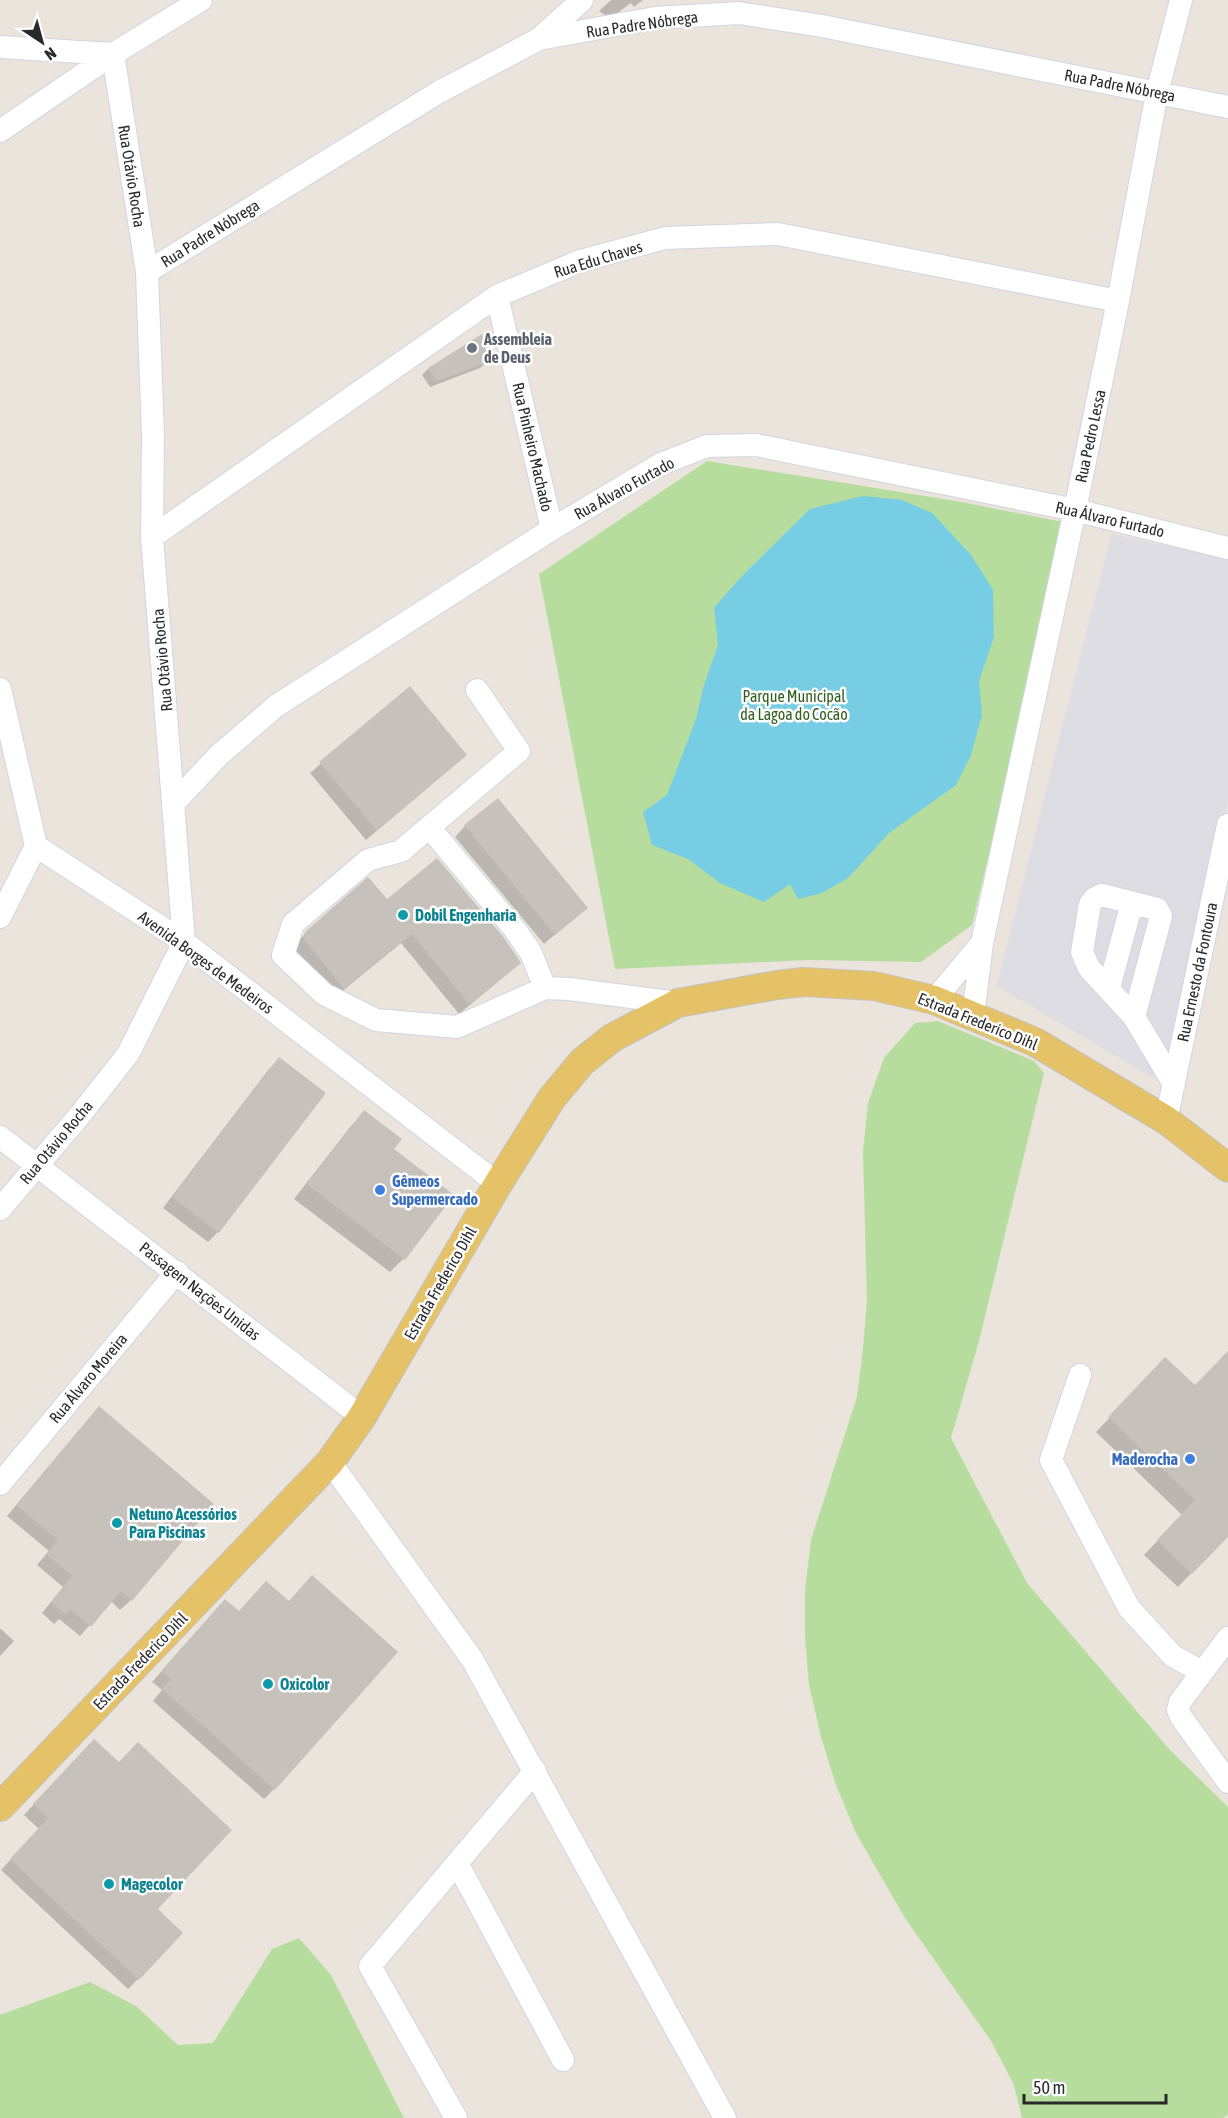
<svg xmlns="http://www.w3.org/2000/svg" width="1228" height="2118" font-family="'Asap Condensed',sans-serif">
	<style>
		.industrial { fill: #dedde3 }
		.green { fill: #b6dd9d }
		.water { fill: #77cde4 }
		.shadow { fill: #0003 }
		.building { fill: #c6c2bb }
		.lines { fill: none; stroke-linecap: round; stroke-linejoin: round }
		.minor-casing { stroke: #d2d5e1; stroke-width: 24 }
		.major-casing { stroke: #c3c3c3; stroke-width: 30 }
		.minor { stroke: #fff; stroke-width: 22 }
		.major { stroke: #e5c267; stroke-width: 28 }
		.worship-dot { fill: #6b7280; stroke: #fff; stroke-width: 2 }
		.culture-dot { fill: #0f9aa8; stroke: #fff; stroke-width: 2 }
		.shop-dot { fill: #3f7fe0; stroke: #fff; stroke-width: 2 }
		.labels { text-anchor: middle; stroke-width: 5; stroke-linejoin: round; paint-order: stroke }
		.street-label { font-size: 16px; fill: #292929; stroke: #fff }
		.worship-label { font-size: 16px; font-weight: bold; fill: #5b616d; stroke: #fff; text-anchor: start }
		.park-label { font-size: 16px; fill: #306020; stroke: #fff }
		.culture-label { font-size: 16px; font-weight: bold; fill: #0d838f; stroke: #fff; text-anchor: start }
		.shop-label { font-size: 16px; font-weight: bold; fill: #366cbe; stroke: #fff; text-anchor: start }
	</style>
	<rect width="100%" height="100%" fill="#eae4dc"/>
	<!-- industrial -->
	<path class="industrial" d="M1111 534 1228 559V801L1175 1057 1153 1078 997 986Z"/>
	<!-- green -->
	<path class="green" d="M707 461 956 501 1068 523 972 925 921 962 808 960 615 969 539 574Z
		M938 1021 1034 1061 1044 1073 979 1341 951 1438 1027 1583 1170 1750 1228 1807V2115L1223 2118H1022L1014 2085 991 2041 905 1918 856 1833 836 1785 821 1737 809 1685 805 1637V1590L811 1540 857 1397 863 1349 867 1300 863 1151 868 1103 884 1058 915 1023Z
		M299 1938 331 1975 404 2118H0V2015L90 1982 136 2006 178 2045 213 2043 272 1949Z"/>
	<!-- water -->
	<path class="water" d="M863 496 902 500 932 513 971 555 993 590 994 637 979 681 982 715 971 755 956 785 889 833 848 878 822 893 798 899 790 884 764 902 720 883 688 859 652 845 643 812 667 795 696 719 703 688 718 645 714 608 740 578 810 509Z"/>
	<!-- shadow -->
	<path class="shadow" d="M611 0H643L634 7 631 3 613 16 608 17 599 11Z
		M481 337 487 362 480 368 430 387 422 375 428 369Z
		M409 688 465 755 366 840 310 773Z
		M465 826 586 908 544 944 455 837Z
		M386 902 508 973 459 1014 401 943 334 998 293 949 295 944 306 933Z
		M279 1059 218 1232 208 1242 163 1208 269 1069Z
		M365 1112 392 1150 403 1259 390 1272 294 1199 351 1126Z
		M1228 1353V1535L1178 1587 1144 1555 1182 1515 1096 1432 1152 1373 1195 1387Z
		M89 1419 131 1600 120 1610 111 1601 80 1636 59 1619 54 1624 42 1613 63 1587 37 1565 49 1551 7 1516Z
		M288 1603 274 1789 264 1799 153 1701 162 1690 152 1682 215 1611 238 1613Z
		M1 1629 14 1641 0 1656V1630Z
		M84 1751 156 1910 138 1979 128 1989 1 1870 39 1829 24 1815Z"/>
	<!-- building -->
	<path class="building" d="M482 334 489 362 437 381 428 368Z
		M410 686 467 755 377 831 319 762Z
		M498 798 588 908 555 935 464 825Z
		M437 858 505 939 521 963 470 1005 412 934 344 989 303 938 305 932 368 877 387 899Z
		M279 1057 326 1093 219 1233 172 1197Z
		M364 1110 402 1139 394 1149 454 1195 405 1260 307 1184Z
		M1228 1351V1537L1192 1574 1157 1540 1195 1500 1108 1417 1165 1357 1195 1385Z
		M99 1406 214 1504 132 1601 121 1591 91 1627 70 1609 66 1615 51 1602 72 1576 46 1554 58 1540 16 1505Z
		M312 1575 398 1652 275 1790 162 1689 171 1679 161 1671 225 1599 239 1611 266 1581 289 1601Z
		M94 1739 119 1762 138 1742 232 1830 158 1909 183 1933 139 1980 10 1859 48 1818 33 1804Z"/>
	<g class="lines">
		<!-- minor casing -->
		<g class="minor-casing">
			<path id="minor" d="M539 39 582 0
				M0 47 113 54
				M0 131 113 54 201 0
				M147 272 439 92 539 39 655 18 739 13 822 26 1228 107
				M497 296 552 529
				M152 537 497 296 580 261 665 238 778 234 1118 301
				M0 689 36 846 184 942 498 1184
				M477 690 519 751 401 851 368 860 293 924 283 955 324 994 376 1020 457 1027 545 988 569 989 678 1003
				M173 804 219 755 276 706 552 529 661 464 707 446 756 445 1075 510 1228 548
				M429 827 516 931 531 953 545 988
				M0 917 36 846
				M1109 988 1132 903
				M934 1000 982 943
				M973 1016 982 943 1075 510 1118 301 1157 93 1181 0
				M1134 1017 1089 968 1082 952 1090 904 1095 898 1102 895 1157 909 1161 916 1134 1017 1174 1084
				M1166 1120 1228 825
				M0 1137 362 1417
				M0 1209 80 1115 128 1054 184 942 152 537 153 436 147 272 113 54
				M1080 1375 1051 1460 1129 1608 1173 1656 1202 1672
				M330 1462 472 1659 725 2118
				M0 1484 177 1272
				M1228 1638 1180 1702 1178 1710 1181 1717 1228 1782
				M457 1863 563 2060
				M456 2118 370 1966 535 1771"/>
		</g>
		<!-- major casing -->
		<g class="major-casing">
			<path id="major" d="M0 1807 330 1462 362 1417 498 1184 552 1098 582 1062 612 1038 678 1003 777 985 804 982 874 986 934 1000 1035 1042 1166 1120 1228 1168"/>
		</g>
		<!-- minor -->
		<use href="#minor" class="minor"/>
		<!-- major -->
		<use href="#major" class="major"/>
	</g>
	<!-- markers -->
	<circle class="worship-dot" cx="472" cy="348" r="6"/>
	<g class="culture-dot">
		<circle cx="403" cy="915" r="6"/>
		<circle cx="117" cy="1523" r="6"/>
		<circle cx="268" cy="1684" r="6"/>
		<circle cx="109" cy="1884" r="6"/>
	</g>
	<g class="shop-dot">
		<circle cx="380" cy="1190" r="6"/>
		<circle cx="1190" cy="1459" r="6"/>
	</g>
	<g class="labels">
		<!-- street labels -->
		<g class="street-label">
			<text transform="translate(642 24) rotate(-8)" y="6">Rua Padre Nóbrega</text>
			<text transform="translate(1120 85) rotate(11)" y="6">Rua Padre Nóbrega</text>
			<text transform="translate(132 176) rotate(81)" y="6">Rua Otávio Rocha</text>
			<text transform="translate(210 233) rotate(-32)" y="6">Rua Padre Nóbrega</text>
			<text transform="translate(598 259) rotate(-17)" y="6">Rua Edu Chaves</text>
			<text transform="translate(1090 436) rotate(-78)" y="6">Rua Pedro Lessa</text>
			<text transform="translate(533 447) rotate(77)" y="6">Rua Pinheiro Machado</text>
			<text transform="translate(624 488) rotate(-29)" y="6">Rua Álvaro Furtado</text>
			<text transform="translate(1110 519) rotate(13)" y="6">Rua Álvaro Furtado</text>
			<text transform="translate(162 660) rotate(-95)" y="6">Rua Otávio Rocha</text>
			<text transform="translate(206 962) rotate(36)" y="6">Avenida Borges de Medeiros</text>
			<text transform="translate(1197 972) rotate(-78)" y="6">Rua Ernesto da Fontoura</text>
			<text transform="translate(978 1021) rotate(22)" y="6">Estrada Frederico Dihl</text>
			<text transform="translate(56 1142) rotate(-50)" y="6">Rua Otávio Rocha</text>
			<text transform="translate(440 1283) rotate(-60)" y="6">Estrada Frederico Dihl</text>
			<text transform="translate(200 1291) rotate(38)" y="6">Passagem Nações Unidas</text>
			<text transform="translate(88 1378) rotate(-50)" y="6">Rua Álvaro Moreira</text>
			<text transform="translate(140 1661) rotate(-46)" y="6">Estrada Frederico Dihl</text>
		</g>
		<!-- worship labels -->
		<g class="worship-label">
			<text x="484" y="345">Assembleia<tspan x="484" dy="18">de Deus</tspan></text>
		</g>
		<!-- park labels -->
		<g class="park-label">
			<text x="794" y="702">Parque Municipal<tspan x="794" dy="18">da Lagoa do Cocão</tspan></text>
		</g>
		<!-- culture labels -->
		<g class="culture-label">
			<text x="415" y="921">Dobil Engenharia</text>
			<text x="129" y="1520">Netuno Acessórios<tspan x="129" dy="18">Para Piscinas</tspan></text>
			<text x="280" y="1690">Oxicolor</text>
			<text x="121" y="1890">Magecolor</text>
		</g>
		<!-- shop labels -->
		<g class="shop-label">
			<text x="392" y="1187">Gêmeos<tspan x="392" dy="18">Supermercado</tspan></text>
			<text x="1178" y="1465" text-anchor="end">Maderocha</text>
		</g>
	</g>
	<!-- north arrow -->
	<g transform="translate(42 42) rotate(144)" stroke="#ffffff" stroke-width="4.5" paint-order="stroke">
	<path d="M0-4.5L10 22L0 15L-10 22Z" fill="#292929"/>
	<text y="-9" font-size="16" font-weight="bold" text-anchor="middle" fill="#292929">N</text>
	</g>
	<!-- scale -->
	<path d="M1024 2094v9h142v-9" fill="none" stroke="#292929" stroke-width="3"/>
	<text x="1033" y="2094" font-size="18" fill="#292929" stroke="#ffffff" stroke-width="4.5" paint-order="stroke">50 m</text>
</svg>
